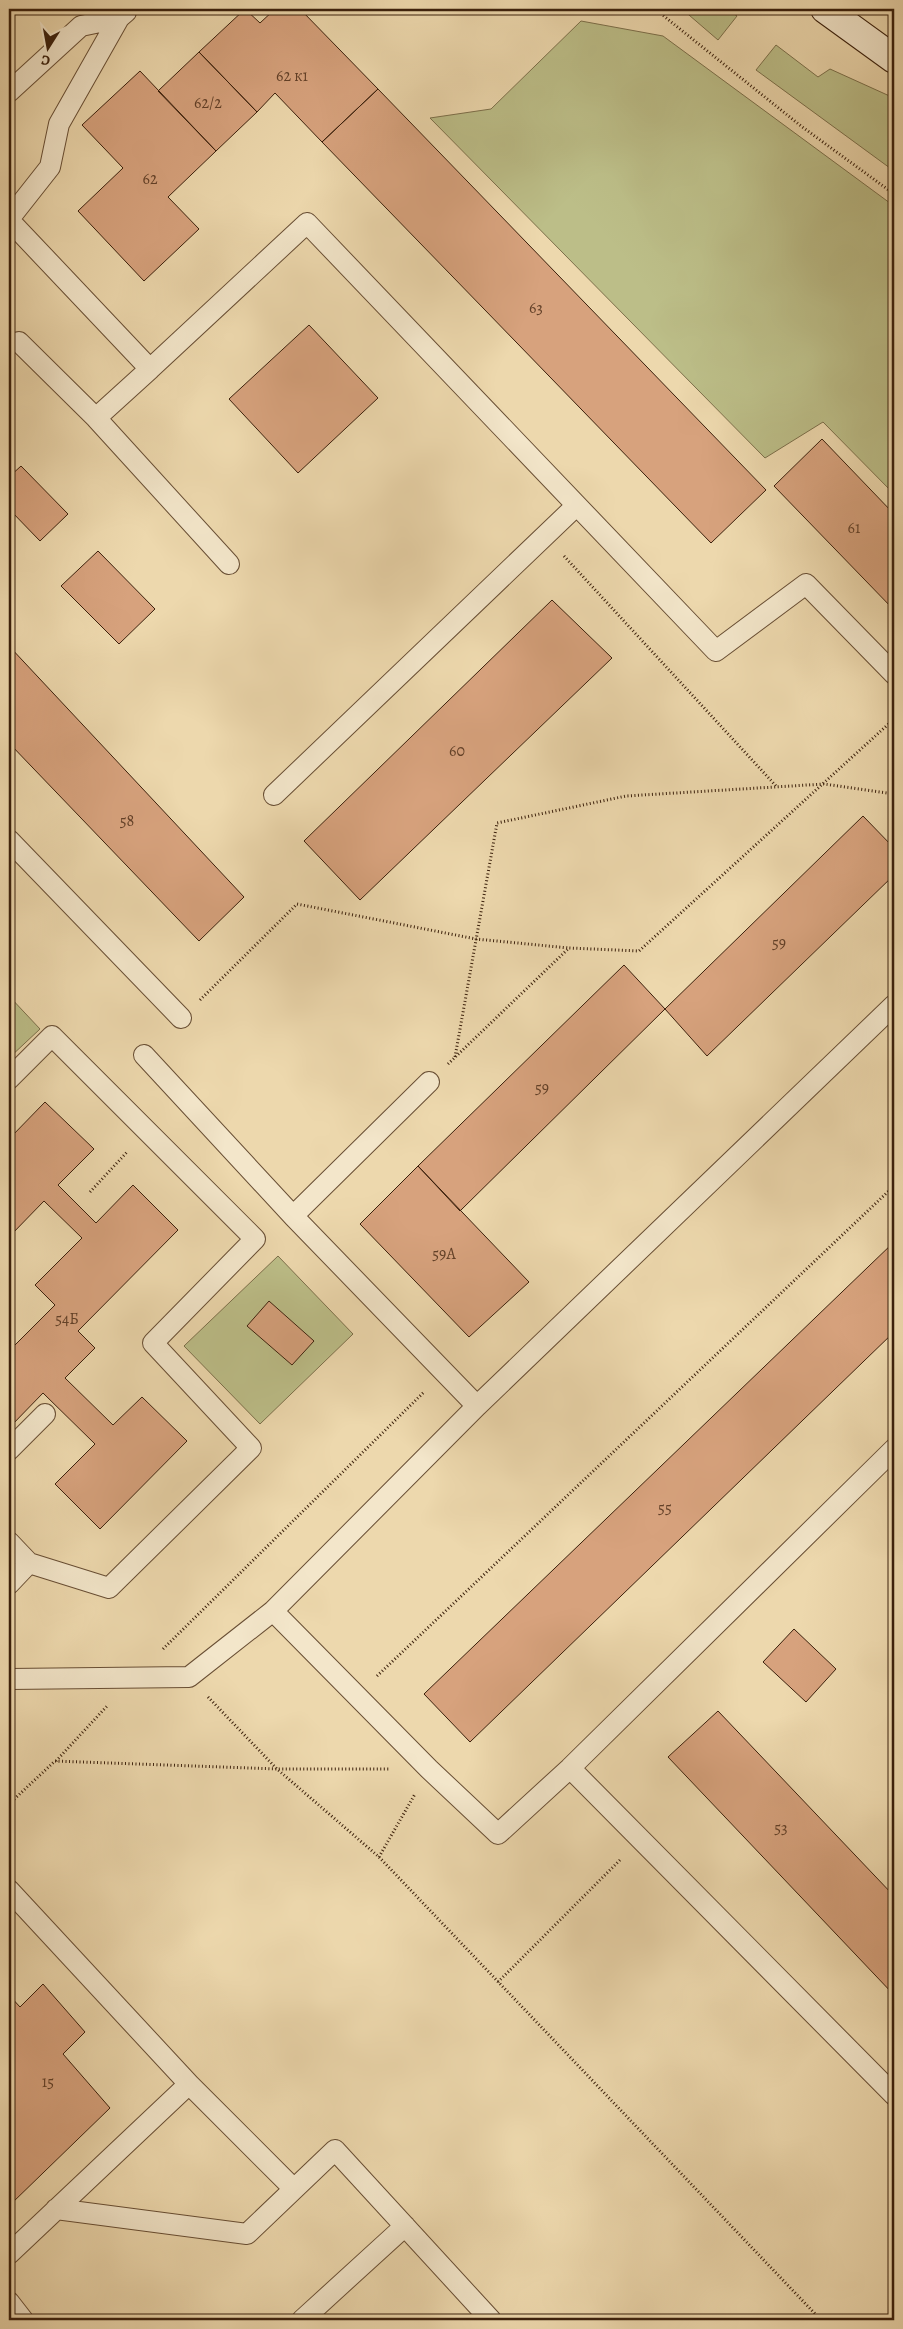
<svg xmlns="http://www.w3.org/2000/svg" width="903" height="2329" font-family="Alegreya,serif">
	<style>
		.green { fill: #bcbe88; stroke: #7c6f4a }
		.building { fill: #d7a27d; stroke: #3b200c }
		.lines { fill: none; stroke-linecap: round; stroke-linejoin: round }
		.lane-casing { stroke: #684e34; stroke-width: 22 }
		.secondary-casing { stroke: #3b200c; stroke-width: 30 }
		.path { stroke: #3b200c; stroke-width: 3; stroke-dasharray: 1 2.5; stroke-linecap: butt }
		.lane { stroke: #f3e6ca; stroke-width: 20 }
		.secondary { stroke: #f3e6ca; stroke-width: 28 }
		.labels { text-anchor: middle; stroke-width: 5; stroke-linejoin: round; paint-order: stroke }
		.number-label { font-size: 16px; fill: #624028 }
	</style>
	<rect width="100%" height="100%" fill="#edd8ad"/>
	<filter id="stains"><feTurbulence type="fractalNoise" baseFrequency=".004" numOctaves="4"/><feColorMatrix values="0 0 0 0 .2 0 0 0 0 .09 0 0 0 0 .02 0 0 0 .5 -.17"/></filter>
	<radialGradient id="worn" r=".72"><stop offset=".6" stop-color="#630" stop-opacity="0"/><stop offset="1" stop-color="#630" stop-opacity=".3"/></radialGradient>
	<!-- green -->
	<path class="green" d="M682 9H727L737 16 718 40Z
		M581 21 663 36 894 206V494L823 422 765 458 430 118 491 109Z
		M776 45 818 77 830 69 894 98V171L756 70Z
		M9 996 40 1029 9 1058Z
		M278 1256 353 1334 260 1424 184 1346Z"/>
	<!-- building -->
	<path class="building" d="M245 9 260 23 275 9H300L378 89 322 142 275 93 257 112 199 52Z
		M199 52 257 112 216 151 158 91Z
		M140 71 216 151 168 197 199 229 144 281 78 211 123 168 82 125Z
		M378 89 766 490 711 543 322 142Z
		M309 325 378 398 298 473 229 399Z
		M822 439 894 514V610L774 486Z
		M21 466 68 514 40 541 9 509V477Z
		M98 551 155 609 119 644 61 586Z
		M552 600 612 658 360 900 304 841Z
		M9 646 244 897 199 941 9 743Z
		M863 816 894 848V875L707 1056 665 1009Z
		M624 965 665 1009 460 1211 418 1166Z
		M45 1102 94 1149 58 1185 96 1223 133 1185 178 1230 78 1331 95 1348 65 1378 113 1425 142 1397 187 1441 100 1529 55 1484 95 1444 43 1393 9 1428V1343L13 1347 55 1305 35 1285 82 1238 44 1201 9 1237V1139Z
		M418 1166 529 1282 469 1337 360 1224Z
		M894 1242V1332L470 1742 424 1694Z
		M269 1301 314 1341 292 1365 247 1326Z
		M794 1629 836 1669 806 1702 763 1662Z
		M718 1711 894 1896V1995L668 1757Z
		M43 1984 85 2032 63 2054 110 2108 11 2204 9 2201V1995L20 2007Z"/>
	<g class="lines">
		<!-- lane casing -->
		<g class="lane-casing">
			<path id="lane" d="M9 92 81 26 119 18 126 12
				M9 219 50 167 59 124 119 18 117 9
				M9 220 150 369 307 223 716 651 806 584 894 674
				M19 342 96 418 150 369
				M96 418 229 564
				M274 795 576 506
				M9 840 181 1018
				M144 1055 293 1216 477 1406 894 1005
				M9 1079 52 1036 255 1239 153 1343 251 1448 109 1588 29 1563 9 1542
				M293 1216 429 1082
				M9 1450 45 1414
				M9 1584 29 1563
				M273 1611 429 1769 498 1834 570 1768 894 1449
				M9 1679 189 1677 273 1611 477 1406
				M570 1768 894 2095
				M9 1890 189 2084 9 2254
				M189 2084 293 2188
				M56 2209 247 2234 335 2150 491 2320
				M9 2302 23 2320
				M302 2320 405 2226"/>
		</g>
		<!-- secondary casing -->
		<g class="secondary-casing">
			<path id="secondary" d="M825 9 894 59"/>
		</g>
		<!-- path -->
		<path class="path" d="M655 9 801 126 894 194
			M564 556 777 787
			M200 1000 297 904 476 939 569 948
			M455 1057 497 823 626 796 824 784 894 794
			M448 1064 569 948 639 951 894 719
			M90 1192 128 1151
			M163 1649 424 1392
			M377 1676 894 1186
			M208 1697 277 1769H389
			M56 1761 108 1705
			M9 1804 55 1761 277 1769 379 1857 821 2320
			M379 1857 415 1794
			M498 1982 621 1859"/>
		<!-- lane -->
		<use href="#lane" class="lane"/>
		<!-- secondary -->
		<use href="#secondary" class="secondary"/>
	</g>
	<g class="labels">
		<!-- number labels -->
		<g class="number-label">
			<text x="292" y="81">62 к1</text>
			<text x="208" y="108">62/2</text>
			<text x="150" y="184">62</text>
			<text x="536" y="313">63</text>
			<text x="854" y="533">61</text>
			<text x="457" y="756">60</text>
			<text x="127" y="826">58</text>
			<text x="779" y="948">59</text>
			<text x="542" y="1093">59</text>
			<text x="444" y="1259">59А</text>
			<text x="67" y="1324">54Б</text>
			<text x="665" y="1513">55</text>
			<text x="781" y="1833">53</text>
			<text x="48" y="2087">15</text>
		</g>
	</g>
	<!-- margin -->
	<rect width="903" height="2329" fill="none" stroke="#edd8ad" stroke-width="30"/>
	<rect x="10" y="10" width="883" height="2309" fill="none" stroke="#3b200c" stroke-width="2.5"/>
	<rect x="15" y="15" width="873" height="2299" fill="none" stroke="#3b200c"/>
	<!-- north arrow -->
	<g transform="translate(48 48) rotate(191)" stroke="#f3e6ca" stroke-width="4" paint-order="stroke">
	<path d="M0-4L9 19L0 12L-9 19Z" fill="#3b200c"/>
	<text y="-8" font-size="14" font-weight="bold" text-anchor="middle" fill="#3b200c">С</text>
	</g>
	<rect width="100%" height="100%" filter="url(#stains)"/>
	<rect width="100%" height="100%" fill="url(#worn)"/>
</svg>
